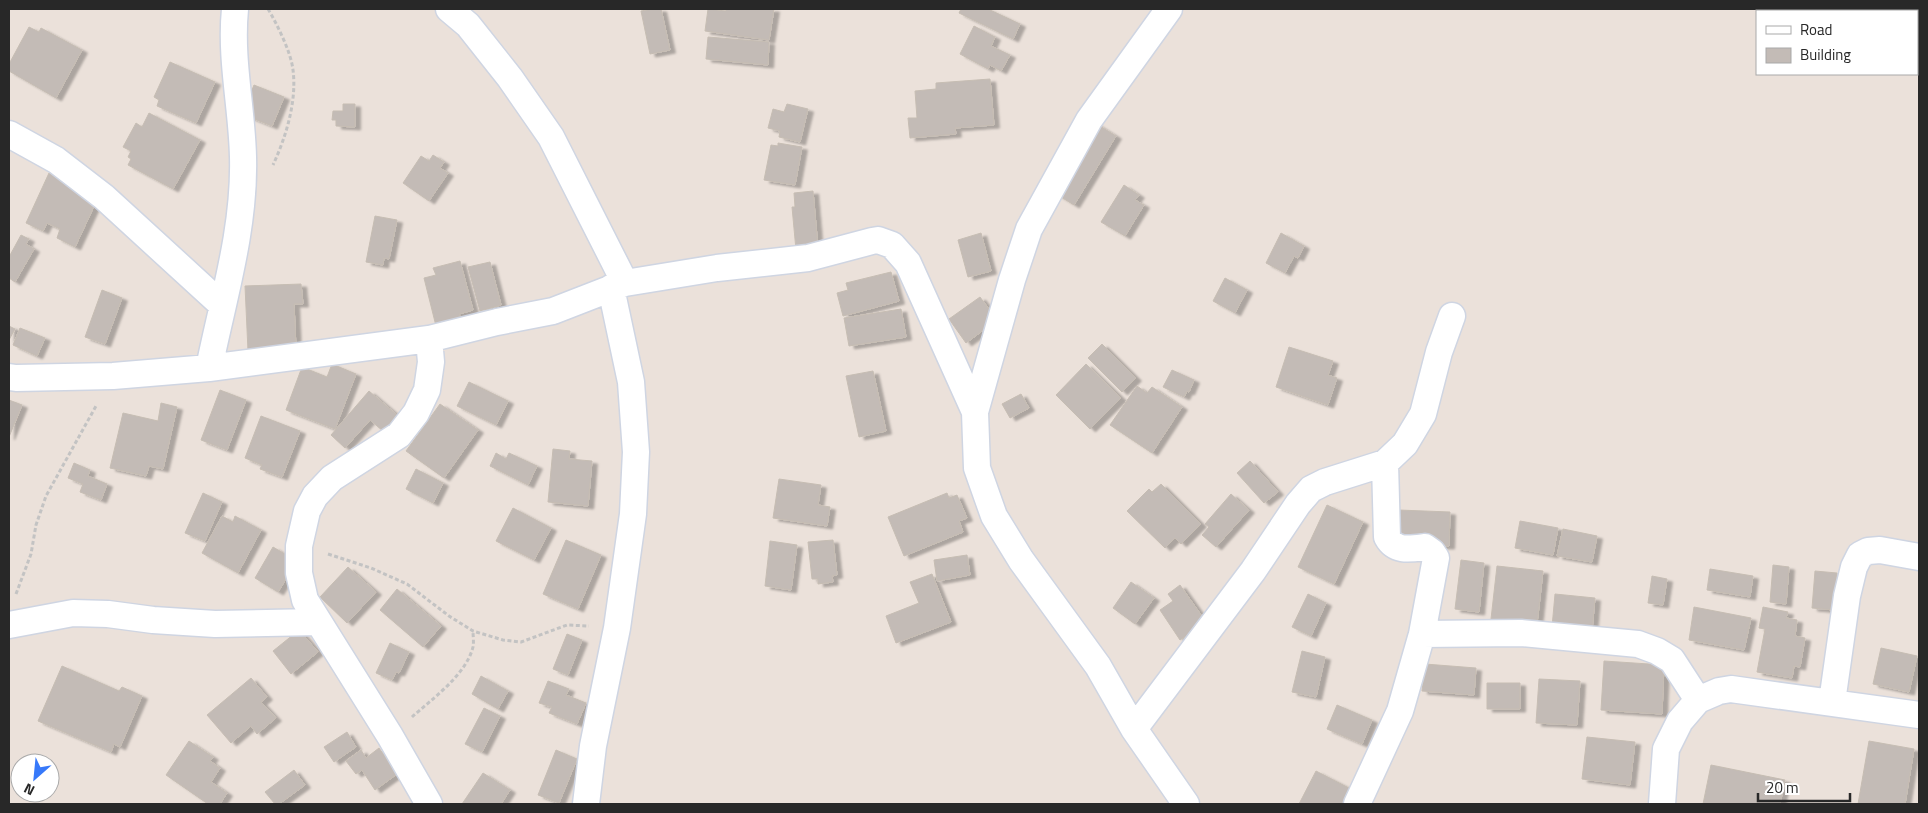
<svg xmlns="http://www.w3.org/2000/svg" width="1928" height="813" font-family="'Titillium Web',sans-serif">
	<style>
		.building { fill: #c3bbb6; stroke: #c6bdb3; filter: url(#shadow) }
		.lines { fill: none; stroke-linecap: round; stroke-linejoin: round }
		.minor-casing { stroke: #cfd5e2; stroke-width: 29 }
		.path { stroke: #c3c3c3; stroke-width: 3; stroke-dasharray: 4 2.5; stroke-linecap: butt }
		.minor { stroke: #fff; stroke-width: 26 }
	</style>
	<defs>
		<filter id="shadow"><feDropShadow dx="5.5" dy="3" stdDeviation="1" flood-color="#0004"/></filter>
	</defs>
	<rect width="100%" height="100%" fill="#ebe1da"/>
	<!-- building -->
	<path class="building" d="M652 9H661L670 50 650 54 641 11Z
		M708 9 726 11V9H774L769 40 705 31Z
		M961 9H988L1020 24 1013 39 959 13Z
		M974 26 995 37 991 46 1010 55 1001 71 990 65 988 69 960 54Z
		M29 27 39 32 41 28 82 50 56 98 9 71V64Z
		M708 37 769 42 768 65 706 59Z
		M170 62 215 82 196 123 157 106 159 100 154 97Z
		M990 79 994 125 955 128 956 134 910 138 908 118H917L915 91 936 89V83Z
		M254 85 284 97 272 126 242 114Z
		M343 104H355V127L336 126V120H332L333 111H343Z
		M787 104 808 109 800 142 779 137 780 131 768 128 773 109 784 112Z
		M149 113 200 140 173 189 128 165 131 159 128 157 131 151 123 147 136 123 142 127Z
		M1095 123 1116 136 1074 205 1053 192Z
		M778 143 802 147 795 185 764 180 771 145 778 146Z
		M433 155 444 162 440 168 448 173 429 201 403 183 421 156 429 161Z
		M49 173 85 189 96 202 75 247 57 238 60 229 47 223 43 231 26 223Z
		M1124 185 1139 195 1135 200 1144 205 1125 236 1101 222Z
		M813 191 818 248 796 250 792 207H795L794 193Z
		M375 216 397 220 389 259 384 258 383 265 366 262Z
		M981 233 991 271 968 277 958 240Z
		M1281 233 1304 246 1298 258 1294 256 1285 273 1266 263Z
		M21 235 29 239 26 244 34 249 15 282 9 278V257Z
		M460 261 473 310 459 314 461 319 436 326 424 278 436 275 433 268Z
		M490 262 501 305 480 311 468 267Z
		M891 272 899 301 843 316 837 293 848 290 846 283Z
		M1225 278 1247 290 1235 313 1213 301Z
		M301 284 303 304H294L296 348 248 351 245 286Z
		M102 290 122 298 105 344 85 337Z
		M980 297 997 320 966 343 949 319Z
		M901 309 906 337 849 346 844 318Z
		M9 326 15 329 9 340Z
		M20 328 45 338 37 356 13 345Z
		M1102 344 1136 378 1122 392 1088 358Z
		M1289 347 1333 361 1328 375 1337 378 1328 405 1276 387Z
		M332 364 356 374 335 429 286 410 302 367 327 377Z
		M1086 364 1121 398 1090 429 1056 395Z
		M1172 370 1194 380 1189 392 1187 391 1184 397 1163 387Z
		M873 371 886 431 859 437 846 376Z
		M469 382 508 401 496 425 457 406Z
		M1137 386 1147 393 1152 387 1182 407 1152 453 1110 425Z
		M220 390 246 400 227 450 201 440Z
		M369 391 404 421 390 437 370 420 345 448 331 435Z
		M1021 394 1029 408 1010 418 1002 404Z
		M9 400 22 405 9 437Z
		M161 403 177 407 163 469 149 466 146 476 110 468 123 413 158 421Z
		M440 404 478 430 444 478 406 451Z
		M261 416 300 431 282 477 260 469 262 465 245 458Z
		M553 449 570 451 569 459 592 461 588 506 548 502Z
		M496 453 506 459 509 453 537 466 528 485 490 466Z
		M1250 461 1278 492 1264 503 1237 473Z
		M74 463 90 470 88 476 107 484 101 500 80 492 83 484 68 478Z
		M416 469 443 483 433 503 406 489Z
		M779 479 821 485 818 505 830 507 827 526 773 518Z
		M1161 484 1201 524 1181 544 1175 538 1165 548 1127 511 1149 489 1152 492Z
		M203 493 222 502 205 541 185 533Z
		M947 493 949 498 957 495 967 518 959 521 963 532 904 556 888 517Z
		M1231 494 1249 510 1216 547 1202 535 1209 527 1205 524Z
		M1327 505 1363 522 1334 584 1298 567Z
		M513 508 551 528 534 560 496 541Z
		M1399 510 1450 512 1449 546 1398 545Z
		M222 516 233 522 235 516 261 530 238 573 202 553Z
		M1520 521 1558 528 1553 555 1515 548Z
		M1563 529 1597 536 1592 562 1557 556Z
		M566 540 601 555 578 609 543 594Z
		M833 540 837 575 832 576 833 582 818 584V579H812L808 542Z
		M770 541 797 545 791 590 765 586Z
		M273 547 297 561 278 592 255 578Z
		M967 555 970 575 937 581 934 560Z
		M1461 560 1484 563 1479 612 1455 609Z
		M1773 565 1789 567 1786 604 1770 602Z
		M1497 566 1543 571 1537 624 1491 619Z
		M348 567 376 592 347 623 320 597Z
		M1710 569 1753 576 1750 597 1707 590Z
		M1815 571 1837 573 1834 610 1812 608Z
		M932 574 951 622 896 643 886 616 919 603 910 582Z
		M1652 576 1667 579 1663 605 1648 603Z
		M1131 582 1154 598 1135 624 1113 608Z
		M1180 585 1206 622 1180 640 1160 610 1173 601 1168 594Z
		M397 589 441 626 423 647 380 610Z
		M1308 594 1326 603 1311 636 1292 627Z
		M1555 594 1595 598 1592 631 1552 627Z
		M1694 607 1751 618 1744 650 1689 640Z
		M1763 607 1788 612 1786 618 1797 620 1795 636 1805 638 1800 667 1794 666 1792 678 1757 672 1765 629 1759 628Z
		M299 630 318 652 291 674 273 651Z
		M567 634 582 640 568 675 553 669Z
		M390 643 409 652 399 673 396 672 392 680 376 673Z
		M1881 648 1917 656 1909 692 1873 684Z
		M1302 651 1325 657 1316 697 1292 692Z
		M1604 661 1664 665 1662 714 1601 710Z
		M1425 664 1476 668 1474 695 1422 691Z
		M62 666 119 691 122 687 142 696 120 747 114 744 111 752 38 721Z
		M481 676 508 691 498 709 472 694Z
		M251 678 267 697 261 702 276 718 257 734 251 726 231 743 207 715Z
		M1539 679 1580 681 1577 725 1536 723Z
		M548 681 569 689 566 695 586 703 577 724 549 713 552 707 539 703Z
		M1487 683H1520V709H1487Z
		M1337 705 1372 720 1362 744 1327 729Z
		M484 708 500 716 482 752 465 744Z
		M347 732 356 747 334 762 324 747Z
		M1587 737 1635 742 1630 785 1582 779Z
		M189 741 213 757 210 761 220 768 211 782 227 793 220 804H208L166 775Z
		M1869 741 1914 749 1905 804H1858Z
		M379 748 397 774 375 790 362 770 356 774 346 761 361 750 366 758Z
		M556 750 577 759 559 803 538 795Z
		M1711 765 1785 780 1780 804H1703Z
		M294 770 305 785 279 804H275L265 792Z
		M1316 771 1351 789 1343 804H1299Z
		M483 773 510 790 501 804H462Z"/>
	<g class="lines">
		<!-- minor casing -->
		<g class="minor-casing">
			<path id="minor" d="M449 9 468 25 510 78 551 137 625 283
				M1169 9 1089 120 1029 229 1012 280 975 412 977 468 994 516 1021 560 1098 666 1134 729 1186 804
				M9 134 56 160 104 197 222 305
				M429 339 431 362 427 390 416 413 399 435 332 478 315 496 307 511 299 546V573L305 600 390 736 429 804
				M209 368C223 299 245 229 243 157 242 108 230 59 235 9
				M9 377 16 378 113 376 209 368 429 339 497 322 553 311 625 283 717 268 808 258 872 241 878 240 892 245 908 263 975 412
				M9 625 73 613 108 614 153 620 215 624 318 622
				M1422 634 1521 633 1638 644 1657 651 1672 660 1698 700
				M1832 702 1847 596 1854 567 1860 555 1868 551 1880 550 1919 557
				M1134 729 1253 571 1298 504 1311 489 1325 482 1385 463 1405 444 1423 414 1439 352 1452 316
				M586 804 593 746 617 628 633 514 636 452 631 382 611 288
				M1357 804 1400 711 1422 634 1436 558 1432 552 1425 547C1410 549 1395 552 1387 537L1385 463
				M1662 804 1666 749 1680 721 1698 700 1719 691 1731 689 1919 715"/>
		</g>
		<!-- path -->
		<path class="path" d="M268 9C277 24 291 52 293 70 297 101 286 137 273 165
			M328 554 371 568 407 584 449 616 473 631 503 640 521 642 567 625 589 626
			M16 594 31 554 36 525 46 496 96 406
			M412 717C432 699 466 675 473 647 474 642 473 636 473 631"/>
		<!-- minor -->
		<use href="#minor" class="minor"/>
	</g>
	<!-- border -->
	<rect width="1928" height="813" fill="none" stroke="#282828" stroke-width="20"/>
	<!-- legend -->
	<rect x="1756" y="10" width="162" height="65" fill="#ffffff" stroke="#a9a9a9"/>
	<rect x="1766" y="26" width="25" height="8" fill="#ffffff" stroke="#a9a9a9"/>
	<text x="1800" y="35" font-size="15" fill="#282828">Road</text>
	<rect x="1766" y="48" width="25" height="15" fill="#c3bbb6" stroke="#a9a9a9"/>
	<text x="1800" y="60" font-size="15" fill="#282828">Building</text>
	<!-- north arrow -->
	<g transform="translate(35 778) rotate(207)"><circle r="24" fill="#ffffff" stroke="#a9a9a9"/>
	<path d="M0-4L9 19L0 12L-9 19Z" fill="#3779fa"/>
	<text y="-8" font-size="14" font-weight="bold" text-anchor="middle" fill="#282828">N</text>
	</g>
	<!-- scale -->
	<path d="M1758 793v8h92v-8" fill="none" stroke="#282828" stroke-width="2.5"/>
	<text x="1766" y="793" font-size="15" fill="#282828" stroke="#ffffff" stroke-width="4" paint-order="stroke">20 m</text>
</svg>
